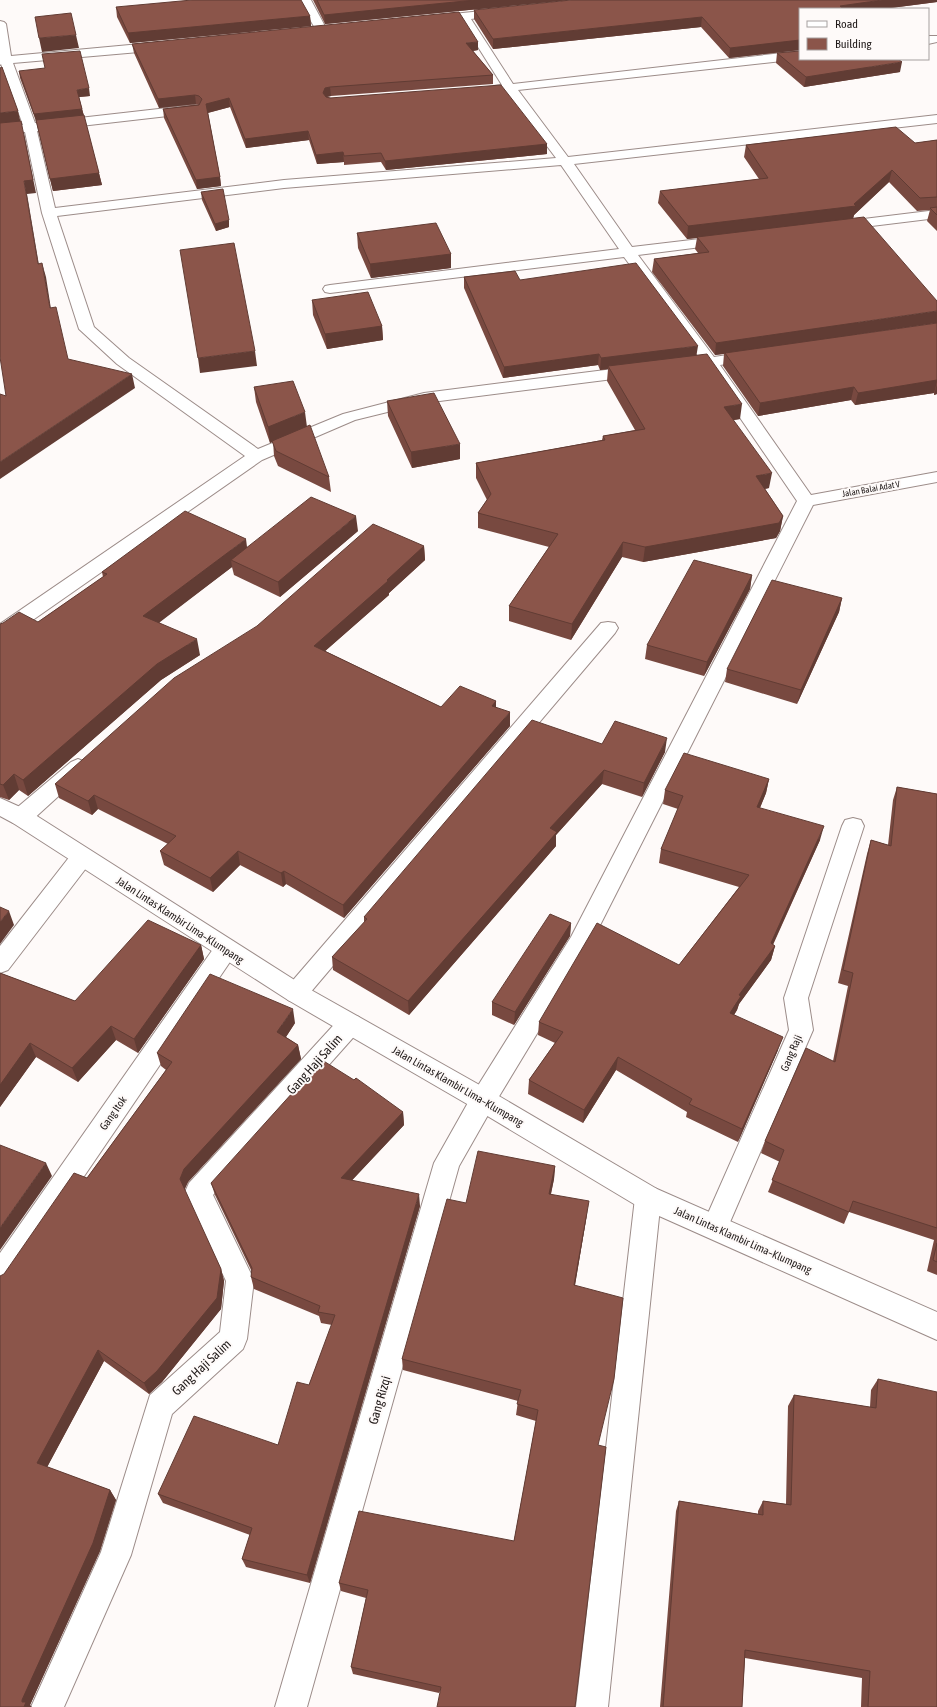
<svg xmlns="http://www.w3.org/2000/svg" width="937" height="1707" font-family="'Asap Condensed',sans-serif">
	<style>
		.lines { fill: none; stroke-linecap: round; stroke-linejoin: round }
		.minor-casing { stroke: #9c8c89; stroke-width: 2 }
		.major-casing { stroke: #9c8c89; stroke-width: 2 }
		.minor { fill: #fff; fill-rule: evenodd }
		.major { fill: #fff; fill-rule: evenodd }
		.wall { fill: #784940 }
		.shaded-wall { fill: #613c34 }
		.building { fill: #8b554a; stroke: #613c34 }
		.labels { text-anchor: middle; stroke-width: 4; stroke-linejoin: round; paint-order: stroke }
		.far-street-label { font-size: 9px; fill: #1f1918; stroke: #fefaf9 }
		.street-label { font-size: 11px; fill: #1f1918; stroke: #fefaf9 }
		.near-street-label { font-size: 13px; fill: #1f1918; stroke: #fefaf9 }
	</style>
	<rect width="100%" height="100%" fill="#fefaf9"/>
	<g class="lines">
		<!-- minor casing -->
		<g class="minor-casing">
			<path id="minor" d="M299 0H311L327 30 325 32H317Z
				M502 9 506 10 508 12 506 14 471 19 513 84 800 51V59L518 90 568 157 937 115V123L574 164 632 247 725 236 730 237 732 240 730 243 725 244 638 255 714 357 754 351 760 353 762 356 760 359 720 365 811 495 937 472V482L813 505 587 951 492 1108 459 1166 307 1707H275L434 1163 474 1092 571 937 797 501 706 368 683 371 677 369 675 366 677 363 700 359 624 257 330 293 325 292 323 289 325 286 330 285 619 249 561 165 284 188 57 216 94 327 129 358 258 449 343 414 424 393 637 366 643 368 645 371 643 374 637 376 424 403 355 420 262 460 7 638 0 639V624L245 456 117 364 79 329 42 213 25 132 0 135V127L23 125 1 64 0 65V21L4 22 6 24 11 56 162 42 166 44 168 46 166 48 162 50 13 63 35 123 194 105 198 106 200 109 198 112 194 113 37 131 55 208 284 180 556 158 506 92H494L492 89 494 86 502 85 461 20 433 22 429 21 427 19 429 17 433 16Z
				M928 36H937V42L928 44Z
				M937 210V218L839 230 834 229 832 226 834 223 839 222Z
				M608 622 615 623 618 628 615 633 304 1000 296 1003 288 1000 284 993 288 986 601 623Z
				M78 759 85 762 88 767 85 772 29 823 21 825 13 823 10 817 13 811 71 762Z
				M853 818 861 820 864 826 808 998 813 1030 724 1236 715 1239 706 1236 702 1227 789 1030 784 998 842 826 845 820Z
				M82 849 90 851 93 857 90 863 8 970 0 973V946L74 851Z
				M226 940 234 942 238 949 234 956 10 1285 0 1289V1253L218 942Z
				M350 1014 359 1017 362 1024 359 1031 213 1195 254 1280 247 1339 243 1349 172 1414 131 1555 64 1707H31L101 1552 150 1395 220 1332 226 1281 185 1192 189 1183 341 1017Z
				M648 1186 657 1189 661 1198 608 1707H576L635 1198 639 1189Z"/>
		</g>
		<!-- major casing -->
		<g class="major-casing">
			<path id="major" d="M0 798 29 811 304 986 492 1092 657 1189 937 1312V1340L639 1207 474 1108 288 1000 13 823 0 816Z"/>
		</g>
		<!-- minor -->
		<use href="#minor" class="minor"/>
		<!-- major -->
		<use href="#major" class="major"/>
	</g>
	<!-- wall -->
	<path class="wall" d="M313 0H570L325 24Z
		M937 0V2L883 9H800V50L729 58 701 27 493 49 474 19V10Z
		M116 7 310 16 311 26 130 43 117 17Z
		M132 44 478 50 473 51 493 75V84L331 96 327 97 547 144V154L386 170 381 162 344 165V162L317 164 309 140 246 148 230 107 208 113 220 177 221 186 197 189 164 118 163 109 199 104H196L159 108 134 53Z
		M777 53 900 72 804 87 776 63Z
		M19 71 90 96 79 97 102 185 53 191 36 121 20 78Z
		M937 140V231L927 221 930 210 917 211 889 182 854 215 853 218 857 335 937 323V394L934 395V393L855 405 851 400 758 416 723 366 724 354 715 355 652 272 654 259 698 253 695 249 697 238 687 239 658 203 660 191 759 179 744 157 746 145 915 143Z
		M201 192 229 227 216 231 202 200Z
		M357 233 451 254V268L371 278 358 248Z
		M464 277 520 280 697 355 740 419 733 420 769 488 765 489 783 516 780 531 776 538 643 562 622 557 571 640 509 621V606L549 547 478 528V513L487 500 476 478V463L602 440 603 436 635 430 607 381 608 369 600 370 598 365 503 378 464 288Z
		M312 300 382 326 383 340 327 349 313 315Z
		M254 387 306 427 329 477 331 492 278 466 274 456 273 441 270 443 256 402Z
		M387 401 460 459 412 468 388 416Z
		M358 531 280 597 234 575 232 567 159 622 200 655 161 680 28 796 19 790 9 800 0 797V624L38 622 103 577 102 572 247 547Z
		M424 546 425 560 389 593V595L325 651 441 707 496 701V707L510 726 344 918 286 884 283 887 240 865 213 892 164 865 160 851 168 844 98 809 92 815 59 798 55 784Z
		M752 575 750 589 704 676 645 659 647 645Z
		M842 598 839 612 797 704 725 682 727 669Z
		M602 744 665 752 642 797 602 784 556 835V846L409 1015 333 970 332 957 364 923V917Z
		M769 779 766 793 760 808 820 840 773 945 775 946 771 960 739 1004 737 1010 734 1015 778 1050 738 1142 686 1117 687 1112 616 1070 583 1123 528 1094 529 1080 555 1043 538 1035 539 1022 679 965 739 887 659 863 661 849 678 809 663 804 665 790Z
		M897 787 937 794V1275L927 1271 934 1240 849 1212 844 1224 768 1192 780 1162 761 1153 765 1141 833 1061 848 986 838 983 867 854 871 840 888 845 893 800Z
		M571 923 570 936 514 1025 492 1015V1002Z
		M201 945 204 959 138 1053 116 1040 78 1082 36 1057 0 1107V973L75 1001Z
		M295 1023 286 1037 298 1045 301 1059 188 1182 184 1190 221 1269 224 1281 221 1309 162 1382 149 1394 104 1361 47 1467 110 1490 116 1500 100 1551 30 1705 0 1707 4 1274 87 1178 166 1070 161 1066 157 1053Z
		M403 1112 404 1125 352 1180 420 1206 310 1583 246 1567 242 1559 250 1535 163 1503 158 1494 278 1445 309 1385 332 1325 321 1323 319 1316 254 1289 251 1277 252 1272 215 1195 211 1183Z
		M555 1166 554 1179 551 1194 587 1214 575 1285 614 1379 439 1693 353 1674 351 1667 366 1598 341 1591 339 1583 514 1541 536 1421 516 1415 518 1401 403 1370 402 1359 466 1203Z
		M878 1379 937 1707H861L862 1678 745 1658 742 1707H660L676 1511 679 1501 758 1514V1511L763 1501 786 1504 788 1406 794 1395 870 1407 871 1390Z"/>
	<!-- shaded-wall -->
	<path class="shaded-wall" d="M475 0H570L325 24 324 15Z
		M882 0H937V2L883 9H839L840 6Z
		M310 16 311 26 130 43 128 33Z
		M702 17 701 27 493 49V39Z
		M76 35 79 48 42 52 39 38Z
		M800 40V50L729 58 730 48Z
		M478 42V50L466 52V43Z
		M902 62 900 72 804 87 806 77Z
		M330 87 331 96 326 97 323 93 325 88Z
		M89 88 90 96 79 97 77 90Z
		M195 95 196 104 159 108 158 99Z
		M229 98 230 107 207 113 206 104Z
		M82 109 84 116 36 121 34 114Z
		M18 111 21 124 0 126V113Z
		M308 131 309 140 246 148 245 139Z
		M24 134 36 193 27 194 41 277 38 264 24 181Z
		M547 144V154L386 170 385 161Z
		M343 152 344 162 317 164 316 155Z
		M892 170 889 182 854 215 853 219 687 239 688 226 854 204Z
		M99 173 102 185 53 191 50 179Z
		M220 177 221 186 197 189 196 180Z
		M229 220V227L216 231 215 224Z
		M451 254V268L371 278 370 264Z
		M42 263 46 277 53 322 50 308Z
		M937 311V323L715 355 716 343Z
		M382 326 383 340 327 349 325 334Z
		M698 346 696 358 608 366V369L600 370 601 358Z
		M255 351 257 366 200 373 198 358Z
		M599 354 598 365 503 378 504 367Z
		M132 374 135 388 0 479V462Z
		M937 380V382L934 393 855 405 858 393Z
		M937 384V394L934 395Z
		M854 387 851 400 758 416 760 403Z
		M742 404 740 419 722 422 724 407Z
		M305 412 307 427 270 443 268 427Z
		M460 444V459L412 468 411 452Z
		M772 473 769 488 753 491 756 476Z
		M356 516 358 531 280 597 278 582Z
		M783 516 780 531 776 538 643 562 645 547Z
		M246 539 248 555 231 560 232 567 147 632 143 616Z
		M623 542 622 557 571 640 572 624Z
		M424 546 425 560 389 593V595L315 660 314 646Z
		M752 575 750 589 704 676 707 662Z
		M842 598 839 612 797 704 801 690Z
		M197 639 200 655 161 680 28 796 23 780 157 664Z
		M496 701V715L492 706Z
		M510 712V726L344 918 343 905Z
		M667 738 665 752 642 797 644 783Z
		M604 770 602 784 556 835V846L409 1015 408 1001 550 828Z
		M14 774 19 790 9 800 3 785Z
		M769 779 766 793 754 822 757 807Z
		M94 795 98 809 92 815 88 801Z
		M824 826 820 840 767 957 775 946 771 960 739 1004 737 1010 727 1026 730 1013 739 995 771 943Z
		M238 851 240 865 213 892 210 878Z
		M284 871 286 884 283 887 281 873Z
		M9 911 14 925 0 944V922Z
		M571 923 570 936 514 1025 515 1012Z
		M201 945 204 959 138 1053 134 1039Z
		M293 1009 295 1023 280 1046 277 1032Z
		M111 1026 116 1040 78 1082 72 1068Z
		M783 1037 778 1050 738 1142 742 1129Z
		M30 1043 36 1057 0 1107V1085Z
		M298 1045 301 1059 188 1182 184 1191 180 1179 184 1169Z
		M618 1057 616 1070 583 1123 584 1110Z
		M403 1112 404 1125 343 1190 341 1178Z
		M46 1163 52 1176 0 1250V1228Z
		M555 1166 554 1179 548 1207 549 1194Z
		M419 1194 420 1206 310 1583 307 1575Z
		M589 1201 587 1214 573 1297 574 1285Z
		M221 1269 224 1281 221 1309 162 1382 149 1394 144 1383Z
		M98 1350 104 1361 44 1473 37 1463Z
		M110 1490 116 1500 100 1551 30 1705 32 1707H24L22 1700Z"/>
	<!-- building -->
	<path class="building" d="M192 0H301L310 16 128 33 116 7Z
		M317 0H475L324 15Z
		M571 0H882L840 6 843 9H800V40L730 48 702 17 493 39 474 10Z
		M459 12 478 42 466 43 493 75 330 87 325 88 323 93 326 97 330 98 501 85 547 144 385 161 381 153 344 156 343 152 316 155 308 131 245 139 229 98 206 104 220 177 196 180 163 109 199 105 202 99 199 96 195 95 158 99 132 44Z
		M71 13 76 35 39 38 35 17Z
		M80 51 89 88 77 90 82 109 34 114 19 71 45 68 42 54Z
		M800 51V59H898L902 62 806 77 777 53Z
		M2 67 18 111 0 113V68Z
		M84 115 99 173 50 179 36 120Z
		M21 121 33 180 24 181 38 264 42 263 50 308 56 307 68 359 132 374 0 462V394L6 396 0 357V123Z
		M896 127 915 143 937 140V197L920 198 892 170 854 204 856 206 688 226 660 191 768 178 746 145Z
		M223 189 229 220 215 224 201 192Z
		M937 207V215L930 208Z
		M864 217 937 301V311L716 343 654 259 709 252 697 237Z
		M436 223 451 254 370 264 357 233Z
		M234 243 255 351 198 358 180 250Z
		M636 263 698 346 601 358 599 354 504 367 464 277 515 271 520 280Z
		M368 292 382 326 325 334 312 300Z
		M937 323V380L858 393 854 387 760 403 725 353Z
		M707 354 742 404 724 407 772 473 756 476 783 516 779 523 645 547 623 542 572 624 509 606 558 534 478 513 491 494 476 463 605 440 603 436 645 429 608 366Z
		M293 381 305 412 268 427 254 387Z
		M434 393 460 444 411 452 387 401Z
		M310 425 329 477 276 451 272 441Z
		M311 497 356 516 278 582 231 560Z
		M185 511 246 539 143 616 197 639 157 664 23 780 14 774 3 785 0 784V624L3 623 19 612 38 622 107 574 102 572Z
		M373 524 424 546 387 580 388 581 314 646 441 707 460 686 496 701 492 706 510 712 343 905 284 871 281 873 238 851 210 878 160 851 176 836 94 795 88 801 55 784 174 678 257 626Z
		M694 560 752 575 707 662 647 645Z
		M772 580 842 598 801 690 727 669Z
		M532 720 602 744 615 721 667 738 644 783 604 770 550 828 557 832 408 1001 332 957 367 919 364 917Z
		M684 753 769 779 757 807 824 826 771 943 775 946 739 995 741 996 730 1013 783 1037 742 1129 689 1104 692 1099 618 1057 584 1110 529 1080 563 1032 539 1022 597 923 679 965 749 875 661 849 683 796 665 790Z
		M897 787 937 794V1228L853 1201 849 1212 772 1180 784 1150 765 1141 806 1048 835 1062 853 973 843 970 871 840 891 846Z
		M0 907 9 911 0 922Z
		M550 914 571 923 515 1012 492 1002Z
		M148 920 201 945 134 1039 111 1026 72 1068 30 1043 0 1085V973L75 1001Z
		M210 974 293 1009 277 1032 298 1045 184 1169 180 1179 221 1269 217 1298 157 1371 144 1383 98 1350 37 1463 110 1490 93 1543 22 1700V1702H26L24 1707H0V1276L4 1274 74 1173 87 1178 172 1062 157 1053Z
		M322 1060 354 1080 356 1078 403 1112 341 1178 419 1194 307 1575 242 1559 252 1528 158 1494 194 1416 278 1445 297 1382 309 1385 335 1315 318 1312 320 1306 251 1277 252 1268 211 1183Z
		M0 1145 46 1163 0 1228Z
		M478 1151 555 1166 549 1194 589 1201 574 1285 623 1298 614 1379 598 1445 606 1447 575 1707H437L441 1687 351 1667 368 1590 339 1583 359 1511 514 1541 538 1410 517 1404 521 1390 402 1359 447 1199 466 1203Z
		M937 1243V1262L933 1260Z
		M878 1379 937 1392V1707H868L870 1671 745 1650 742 1707H663L679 1501 763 1515V1501L791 1505 794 1395 876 1408Z"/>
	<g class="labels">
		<!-- far-street labels -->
		<g class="far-street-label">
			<text transform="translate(871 489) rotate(-10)" y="3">Jalan Balai Adat V</text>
		</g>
		<!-- street labels -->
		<g class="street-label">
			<text transform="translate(180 920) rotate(33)" y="4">Jalan Lintas Klambir Lima–Klumpang</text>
			<text transform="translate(791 1053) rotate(-67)" y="4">Gang Raji</text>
			<text transform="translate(458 1086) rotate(30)" y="4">Jalan Lintas Klambir Lima–Klumpang</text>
			<text transform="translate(113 1113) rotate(-55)" y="4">Gang Itok</text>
			<text transform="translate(743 1240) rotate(24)" y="4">Jalan Lintas Klambir Lima–Klumpang</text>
		</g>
		<!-- near-street labels -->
		<g class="near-street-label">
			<text transform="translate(314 1064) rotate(-48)" y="5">Gang Haji Salim</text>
			<text transform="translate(201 1367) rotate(-43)" y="5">Gang Haji Salim</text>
			<text transform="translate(379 1400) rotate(-74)" y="5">Gang Rizqi</text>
		</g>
	</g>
	<!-- legend -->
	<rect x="799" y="8" width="130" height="52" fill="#fefaf9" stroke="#a5a09f"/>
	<rect x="807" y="21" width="20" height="6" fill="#ffffff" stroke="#a5a09f"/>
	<text x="835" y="28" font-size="12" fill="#1f1918">Road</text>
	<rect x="807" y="38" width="20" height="12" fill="#8b554a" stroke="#a5a09f"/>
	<text x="835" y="48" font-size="12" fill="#1f1918">Building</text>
</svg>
